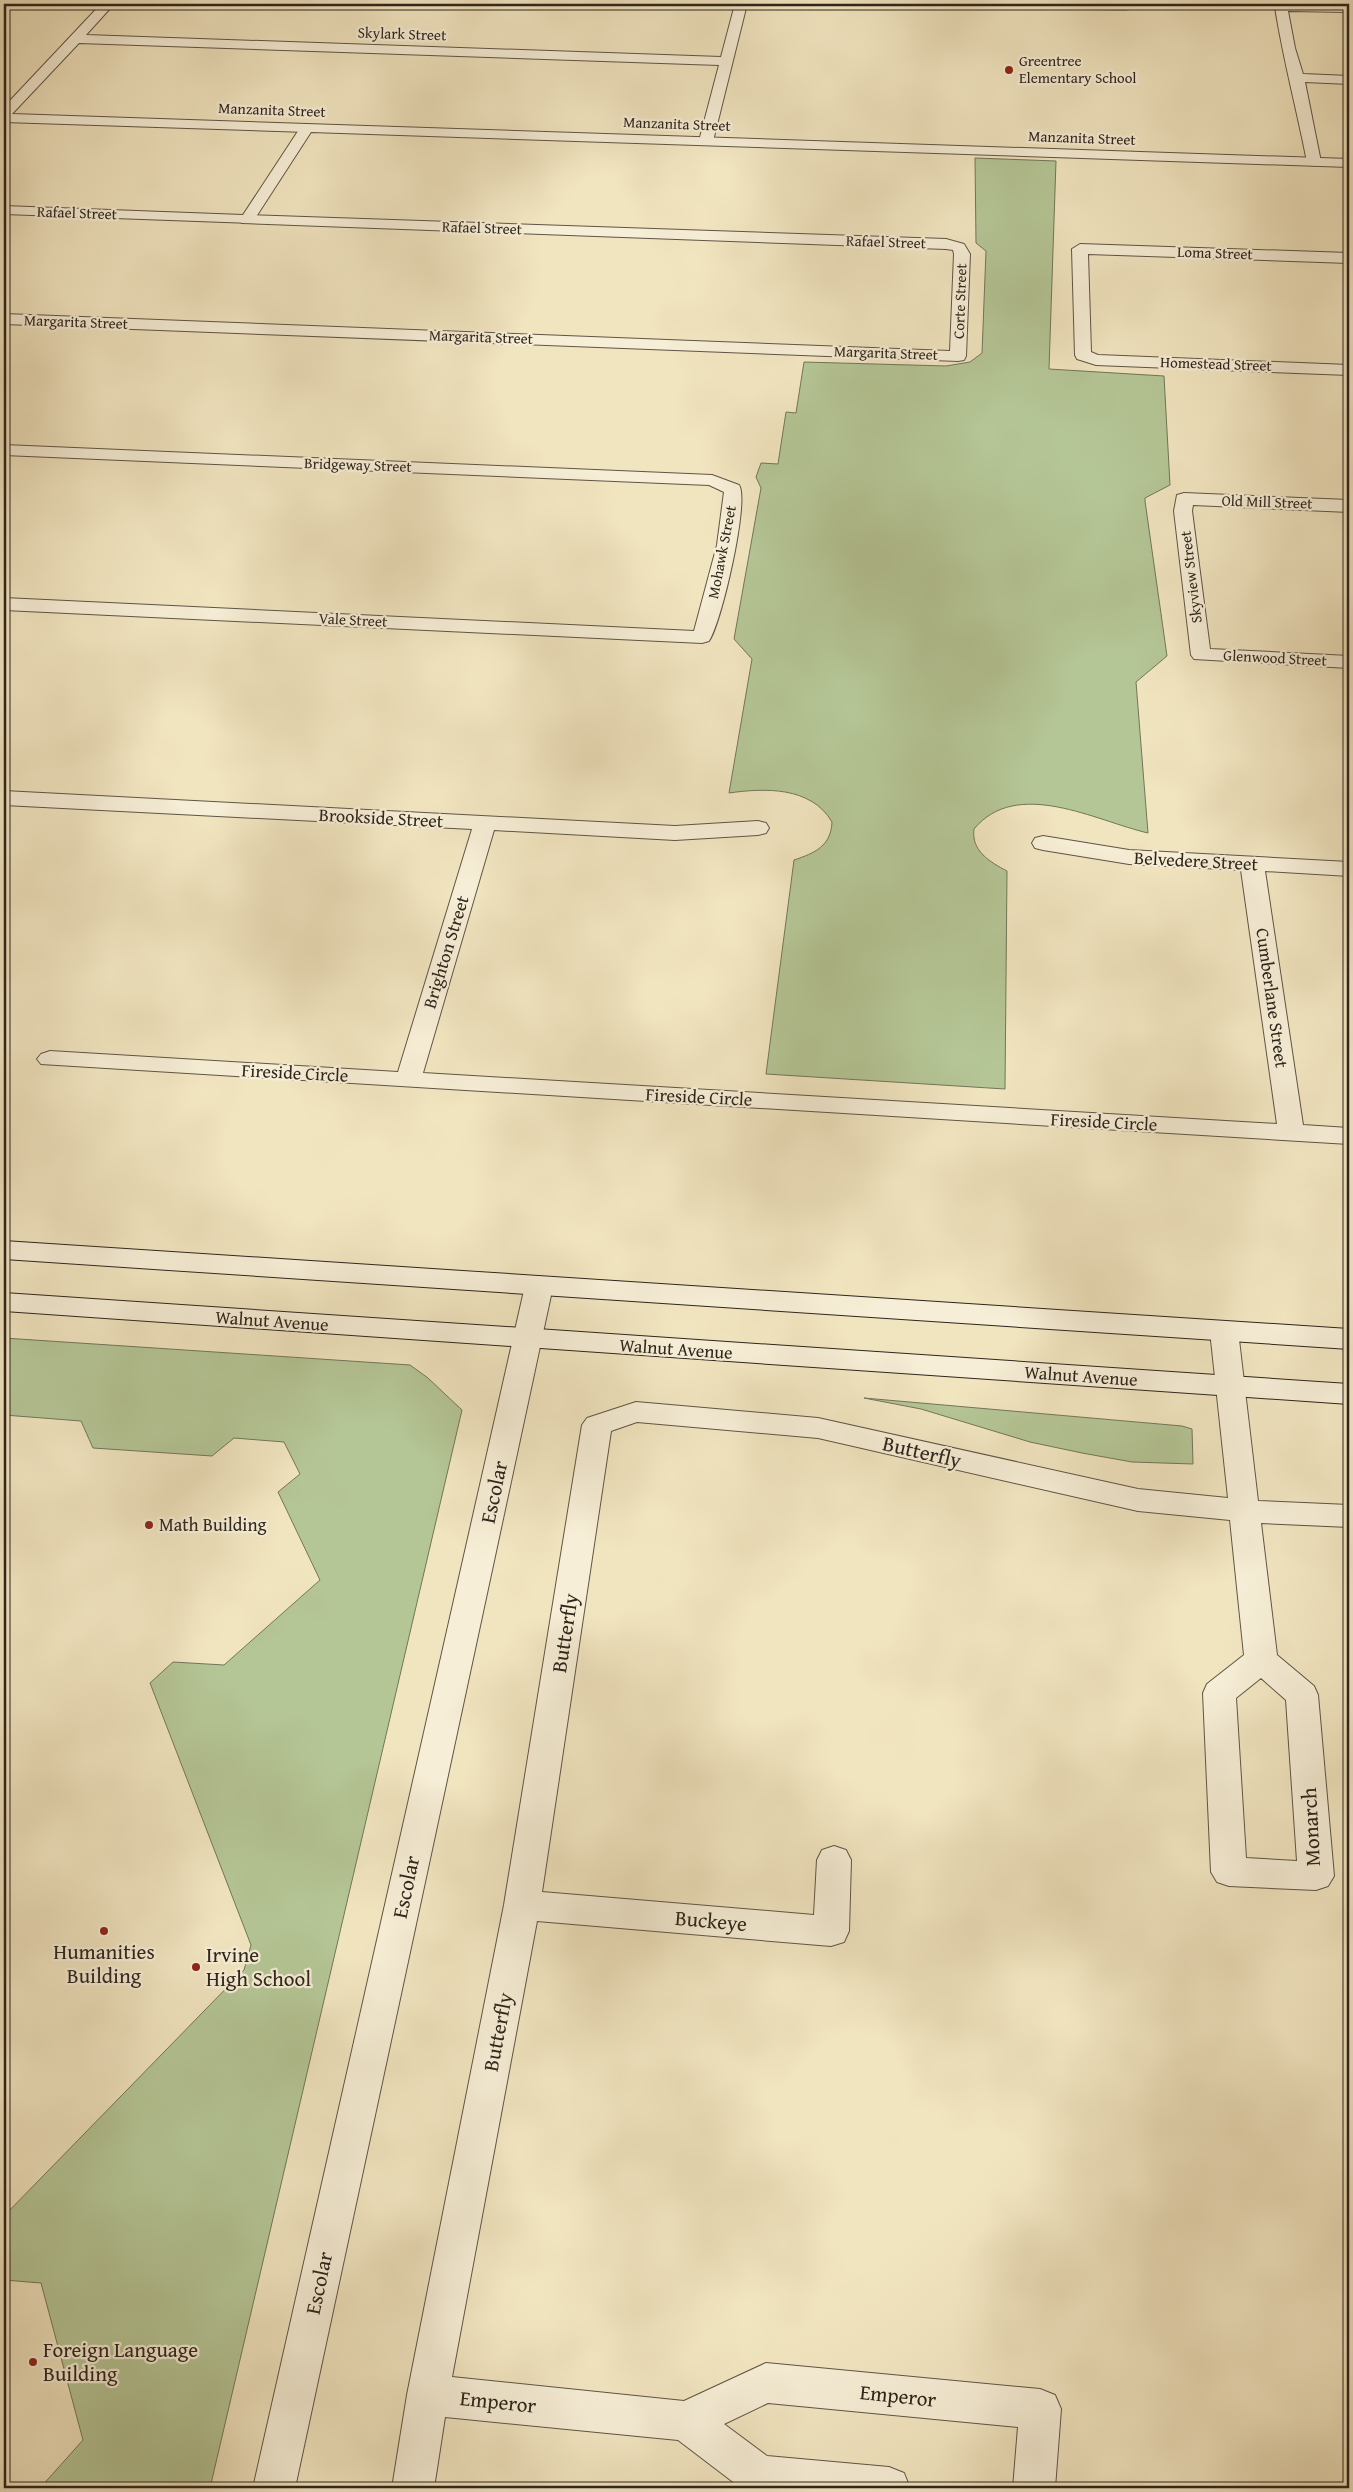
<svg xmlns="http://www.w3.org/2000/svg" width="1353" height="2492" font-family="'Gentium Book Plus',serif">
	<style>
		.green { fill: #b5c696; stroke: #727659 }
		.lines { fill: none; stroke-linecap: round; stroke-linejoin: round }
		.minor-casing { stroke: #5f5545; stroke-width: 2 }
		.tertiary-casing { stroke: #5f5545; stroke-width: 2 }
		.secondary-casing { stroke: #2e251c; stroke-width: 2 }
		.minor { fill: #f6eed6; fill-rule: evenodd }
		.tertiary { fill: #f6eed6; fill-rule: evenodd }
		.secondary { fill: #f6eed6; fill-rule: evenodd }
		.poi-dot { fill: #8f2418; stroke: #f6eed6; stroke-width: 2 }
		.labels { text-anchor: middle; stroke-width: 4.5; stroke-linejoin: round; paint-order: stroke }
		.far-street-label { font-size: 15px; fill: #2e251c; stroke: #f6eed6 }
		.far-poi-label { font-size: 15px; fill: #2e251c; stroke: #f6eed6; text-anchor: start }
		.street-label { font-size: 18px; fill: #2e251c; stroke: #f6eed6 }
		.poi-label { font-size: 18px; fill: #2e251c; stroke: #f6eed6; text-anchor: start }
		.near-street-label { font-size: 21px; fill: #2e251c; stroke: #f6eed6 }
		.near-poi-label { font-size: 21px; fill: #2e251c; stroke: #f6eed6; text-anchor: start }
	</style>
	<rect width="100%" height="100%" fill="#f1e5c0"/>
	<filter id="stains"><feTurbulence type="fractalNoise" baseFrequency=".004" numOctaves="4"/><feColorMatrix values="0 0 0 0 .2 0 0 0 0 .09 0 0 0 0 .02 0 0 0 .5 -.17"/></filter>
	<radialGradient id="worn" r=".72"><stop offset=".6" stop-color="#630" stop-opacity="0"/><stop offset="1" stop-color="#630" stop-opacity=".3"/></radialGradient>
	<!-- green -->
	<path class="green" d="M895 4H1253V6L1176 4 1125 10 910 7Z
		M975 158 1056 161 1049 369 1164 376 1170 485 1145 498V501L1167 656 1136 682 1148 833C1096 821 1017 777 974 829 971 851 990 862 1007 871L1005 1089 766 1074 794 860C815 853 831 846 832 822 811 786 764 788 729 793L752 659 734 639 761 488 756 477 761 463 778 464 786 412 796 413 804 362 946 366 970 362 982 353 986 251 976 243Z
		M4 1338 410 1365 428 1378 462 1410 210 2488H40L83 2440 41 2283 4 2280V2216L244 1970 251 1945 150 1683 173 1662 224 1665 320 1580 278 1492 300 1474 284 1442 234 1438 212 1456 93 1448 81 1421 4 1415Z
		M864 1398 1182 1426 1192 1429 1193 1464 1132 1462 1082 1453 1030 1442 921 1409Z"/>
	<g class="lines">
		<!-- minor casing -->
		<g class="minor-casing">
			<path id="minor" d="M101 4H114L86 35 721 57 735 4H747L713 141 706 145 699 141 719 65 79 43 12 114 307 124 314 128 307 132 4 122V107Z
				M1277 4H1349V12L1288 11 1295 48 1303 74 1349 76V84L1305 82 1321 162 1314 166 1307 162C1297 110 1283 59 1275 7Z
				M247 215 946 239 964 244 970 254 966 356 964 360 958 361 4 324V314L950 351 954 254 953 250 946 249 242 223 239 220 242 217Z
				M1080 244 1349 253V263L1088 254 1091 352 1098 355 1349 365V375L1096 365 1077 359 1075 355 1072 249Z
				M4 445 712 475 739 485C750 500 721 625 709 641L702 643 4 610V598L694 631 717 545 724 492 709 485 4 455Z
				M1184 493 1349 500V512L1193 505 1192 511 1210 649 1349 656V668L1194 659 1191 655 1174 511 1177 495Z
				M4 791 675 826 758 821 766 823 769 828 766 833 758 835 675 840 494 830 423 1073 1277 1124 1241 870 1129 864 1043 850 1035 848 1032 843 1035 838 1043 836 1129 850 1349 862V876L1265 871 1303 1125 1349 1128V1144L41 1064 37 1059 41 1054 50 1051 398 1072 472 829 4 805Z
				M539 1277 549 1280 553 1286 295 2488H253L525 1286 529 1280Z
				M1224 1321 1234 1324 1238 1331 1258 1501 1349 1505V1527L1261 1523 1277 1655 1314 1686 1318 1695 1334 1876 1328 1886 1316 1890 1229 1886 1217 1882 1211 1872 1203 1693 1207 1684 1244 1655 1230 1520 1138 1511 818 1438 637 1422 611 1431 542 1892 814 1915 817 1860 822 1850 834 1846 846 1850 851 1860 849 1931 844 1942 831 1946 537 1921 452 2377 684 2401 766 2363 1040 2389 1055 2395 1061 2409 1055 2488H1013L1018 2427 768 2403 724 2424 767 2456 889 2467 904 2473 910 2488H741L678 2440 445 2417 434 2488H392L407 2395 504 1905 582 1425 587 1418 636 1402 818 1418 1138 1489 1228 1498 1210 1331 1214 1324ZM1261 1678 1286 1700 1297 1861 1246 1858 1236 1698Z"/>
		</g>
		<!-- tertiary casing -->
		<g class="tertiary-casing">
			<path id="tertiary" d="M307 124 1349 159V167L311 132 252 223 4 214V206L243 215 302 125Z"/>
		</g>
		<!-- secondary casing -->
		<g class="secondary-casing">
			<path id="secondary" d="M4 1241 1349 1329V1349L4 1259Z
				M4 1293 1349 1384V1404L4 1311Z"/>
		</g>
		<!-- minor -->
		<use href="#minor" class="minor"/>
		<!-- tertiary -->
		<use href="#tertiary" class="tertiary"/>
		<!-- secondary -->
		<use href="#secondary" class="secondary"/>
	</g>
	<!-- markers -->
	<g class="poi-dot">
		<circle cx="1009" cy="70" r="5"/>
		<circle cx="149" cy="1525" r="5"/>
		<circle cx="104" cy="1931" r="5"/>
		<circle cx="196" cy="1967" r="5"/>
		<circle cx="33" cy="2362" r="5"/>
	</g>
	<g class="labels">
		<!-- far-street labels -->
		<g class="far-street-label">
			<text transform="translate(402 34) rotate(2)" y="5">Skylark Street</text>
			<text transform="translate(272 110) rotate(2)" y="5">Manzanita Street</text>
			<text transform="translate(677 124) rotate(2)" y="5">Manzanita Street</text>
			<text transform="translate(1082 138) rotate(2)" y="5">Manzanita Street</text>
			<text transform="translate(77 213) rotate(2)" y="5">Rafael Street</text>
			<text transform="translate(482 228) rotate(2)" y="5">Rafael Street</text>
			<text transform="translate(886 242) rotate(2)" y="5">Rafael Street</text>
			<text transform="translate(1215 253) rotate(2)" y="5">Loma Street</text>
			<text transform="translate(960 301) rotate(-88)" y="5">Corte Street</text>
			<text transform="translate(76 322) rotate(2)" y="5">Margarita Street</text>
			<text transform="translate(481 337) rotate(2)" y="5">Margarita Street</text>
			<text transform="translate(886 353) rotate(2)" y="5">Margarita Street</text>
			<text transform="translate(1216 364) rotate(2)" y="5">Homestead Street</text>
			<text transform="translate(358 465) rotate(2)" y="5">Bridgeway Street</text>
			<text transform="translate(1267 502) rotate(2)" y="5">Old Mill Street</text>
			<text transform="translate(722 552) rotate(-79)" y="5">Mohawk Street</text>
			<text transform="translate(1191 577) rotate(-97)" y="5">Skyview Street</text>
			<text transform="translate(353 620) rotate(3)" y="5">Vale Street</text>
			<text transform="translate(1275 658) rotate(3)" y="5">Glenwood Street</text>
		</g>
		<!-- far-poi labels -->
		<g class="far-poi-label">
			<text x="1019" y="66">Greentree<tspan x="1019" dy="17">Elementary School</tspan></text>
		</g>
		<!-- street labels -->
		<g class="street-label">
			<text transform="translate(381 818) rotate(3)" y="6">Brookside Street</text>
			<text transform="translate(1196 861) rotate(3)" y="6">Belvedere Street</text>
			<text transform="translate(446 952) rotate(-73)" y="6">Brighton Street</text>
			<text transform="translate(1272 998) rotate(82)" y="6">Cumberlane Street</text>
			<text transform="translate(295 1073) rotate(3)" y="6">Fireside Circle</text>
			<text transform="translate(699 1097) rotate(3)" y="6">Fireside Circle</text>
			<text transform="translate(1104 1122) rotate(3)" y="6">Fireside Circle</text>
			<text transform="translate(272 1321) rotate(4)" y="6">Walnut Avenue</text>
			<text transform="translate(676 1349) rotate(4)" y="6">Walnut Avenue</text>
			<text transform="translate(1081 1376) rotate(4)" y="6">Walnut Avenue</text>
		</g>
		<!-- poi labels -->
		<g class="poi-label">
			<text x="159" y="1531">Math Building</text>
		</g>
		<!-- near-street labels -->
		<g class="near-street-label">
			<text transform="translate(922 1452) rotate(13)" y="7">Butterfly</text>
			<text transform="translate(494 1492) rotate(-78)" y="7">Escolar</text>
			<text transform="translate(565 1633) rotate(-81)" y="7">Butterfly</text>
			<text transform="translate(1311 1827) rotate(-93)" y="7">Monarch</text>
			<text transform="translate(406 1887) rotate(-78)" y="7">Escolar</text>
			<text transform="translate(711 1921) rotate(5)" y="7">Buckeye</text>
			<text transform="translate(498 2032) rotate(-79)" y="7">Butterfly</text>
			<text transform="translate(319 2283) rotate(-78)" y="7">Escolar</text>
			<text transform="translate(898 2396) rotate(6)" y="7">Emperor</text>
			<text transform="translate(498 2402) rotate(6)" y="7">Emperor</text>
		</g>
		<!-- near-poi labels -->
		<g class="near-poi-label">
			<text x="104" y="1959" text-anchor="middle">Humanities<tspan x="104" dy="24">Building</tspan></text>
			<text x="206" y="1962">Irvine<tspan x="206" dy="24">High School</tspan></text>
			<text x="43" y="2357">Foreign Language<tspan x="43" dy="24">Building</tspan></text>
		</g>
	</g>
	<!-- margin -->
	<rect width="1353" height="2492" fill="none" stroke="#f1e5c0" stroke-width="20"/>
	<rect x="5" y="5" width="1343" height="2482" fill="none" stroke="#2e251c" stroke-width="2.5"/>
	<rect x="10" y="10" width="1333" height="2472" fill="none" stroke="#2e251c"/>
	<rect width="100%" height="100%" filter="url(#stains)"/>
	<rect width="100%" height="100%" fill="url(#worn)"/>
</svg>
